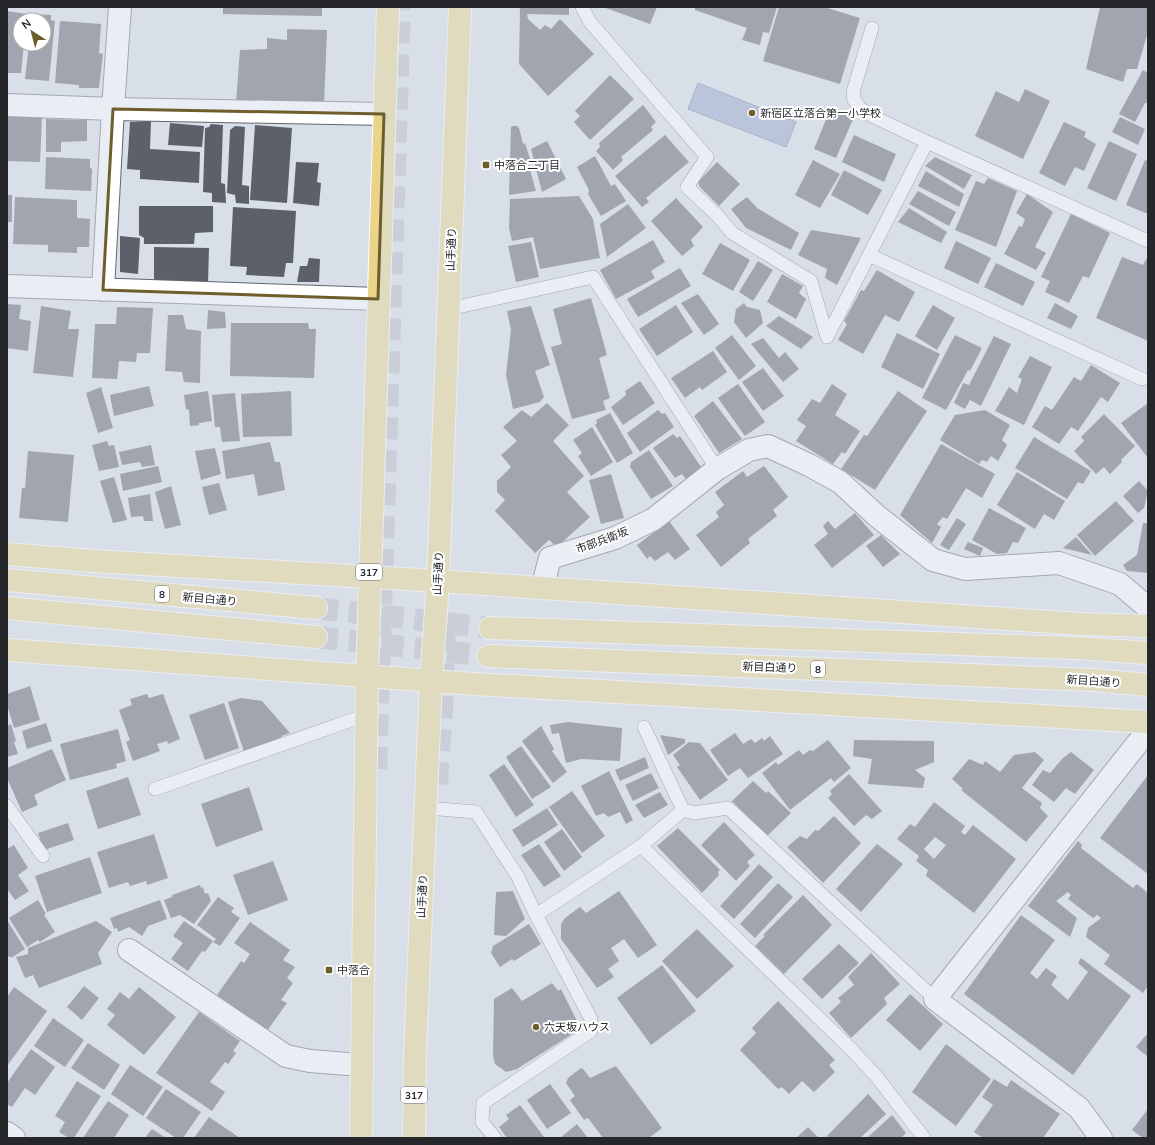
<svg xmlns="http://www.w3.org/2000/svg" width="1155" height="1145" font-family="'Nunito Sans','Noto Sans JP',sans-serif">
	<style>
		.water { fill: #94a7c9; stroke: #73819a }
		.building { fill: #5b6069; fill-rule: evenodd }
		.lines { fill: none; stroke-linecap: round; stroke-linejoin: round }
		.primary-tunnel { stroke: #b5bac3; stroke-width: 22; stroke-dasharray: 22 11; stroke-linecap: butt }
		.motorway-tunnel { stroke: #b5bac3; stroke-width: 22; stroke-dasharray: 22 11; stroke-linecap: butt }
		.service-casing { stroke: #61666f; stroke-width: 14 }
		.minor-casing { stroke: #61666f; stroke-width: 24 }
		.primary-casing { stroke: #fff; stroke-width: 24 }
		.service { stroke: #fff; stroke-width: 13 }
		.minor { stroke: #fff; stroke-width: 22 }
		.primary { stroke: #e9d489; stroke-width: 22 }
		.marked { fill: none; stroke: #6d5e2b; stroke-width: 3; stroke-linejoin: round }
		.poi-dot { fill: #6d5e2b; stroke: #fff; stroke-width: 1.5 }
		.labels { text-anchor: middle; stroke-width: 4; stroke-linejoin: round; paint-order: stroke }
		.shield { fill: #fff; stroke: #66686b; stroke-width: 1 }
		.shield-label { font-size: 10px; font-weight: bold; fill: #25272b }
		.poi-label { font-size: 11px; fill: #25272b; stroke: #fff; text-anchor: start }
		.street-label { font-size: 11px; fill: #25272b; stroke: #fff }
	</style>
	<rect width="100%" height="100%" fill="#d9dfe9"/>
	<!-- water -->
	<path class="water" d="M698 83 796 122 786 147 688 109Z"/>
	<!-- building -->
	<path class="building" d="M223 7H322V16L223 14Z
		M520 7H569V15L527 14 528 19 540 30 545 25 551 29 560 19 594 54 548 96 519 64Z
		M603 7H657L650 24Z
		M695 7H777L769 33 763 32 760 45 742 40 747 28 695 10Z
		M779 7H824L860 18 840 84 763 61Z
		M1100 7H1148V32L1137 69H1127L1123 82 1086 69Z
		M7 11 27 14V20H20V44H24L21 73H7Z
		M32 14 51 15V20L55 21 49 81 25 79 29 44H44V20H31Z
		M60 21 101 24 99 53 103 54 99 88H79V85L55 83Z
		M287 29 327 30 324 106 236 102 240 50 267 49V38L287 40Z
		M1143 70 1148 73V103H1145L1135 122 1119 114Z
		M610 75 634 99 590 140 574 122 580 116 575 111Z
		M1025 89 1050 101 1023 159 975 136 996 91 1019 102Z
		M643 105 656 122 651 127 653 130 621 157 623 160 613 170 596 151 600 147 599 143Z
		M831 107 854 117 836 158 814 149Z
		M7 116 42 117 40 162 7 161Z
		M1120 117 1145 129 1138 145 1112 132Z
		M46 119 87 120V141L61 142V152H46Z
		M151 121 150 149 200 152 199 183 140 179V170L127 169 130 122Z
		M1064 122 1086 132 1084 137 1096 144 1084 171 1075 167 1065 186 1039 173Z
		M170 123 204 126 202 147 168 145Z
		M211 124 223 125 221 183 225 184 226 203 212 202V193L203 192 205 128 209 127Z
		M255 125 292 128 287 203 250 200Z
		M235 126 245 127 242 185 249 186V204L236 203 235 195 227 193 230 130Z
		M513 126H517L519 128 523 144 525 143 530 159 527 160 536 191 509 195 511 127Z
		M665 135 689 162 646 198 649 202 642 207 615 176Z
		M854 135 896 154 884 182 842 162Z
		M547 141 566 179 542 192 531 149Z
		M1109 141 1137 154 1116 201 1087 188Z
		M595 156 611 186 615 184 626 201 601 216 588 194 589 190 577 167Z
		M46 157 90 159V168L92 169 91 191 45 189Z
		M935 157 972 175 964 189 925 166Z
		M813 160 840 174 820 208 795 195Z
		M1145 160 1148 161V214L1126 205Z
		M296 162 319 163 317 182 321 183 319 206 293 203Z
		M717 162 740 184 719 206 700 187 698 182Z
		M844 170 882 190 868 215 831 195Z
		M926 171 964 194 959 207 918 186Z
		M988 178 1017 191 996 247 955 230 976 181 984 184Z
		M918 191 956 212 949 226 909 204Z
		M1027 194 1053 212 1035 247 1046 253 1036 270 1004 254 1019 226 1022 227 1025 219 1016 213Z
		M7 195H12V222H7Z
		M579 196 593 219 600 258 540 269 533 237 512 241 509 228 510 199Z
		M15 197 77 200V218L90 219 89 247H77V253L48 252V245L13 244Z
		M747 197 757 208 799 233 791 250 746 228 731 209Z
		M676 198 703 227 691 240 694 246 682 256 651 221Z
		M628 204 646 228 607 257 600 224Z
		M139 206H213V232L195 233 194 244H144V238L139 235Z
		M233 207 296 211 293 263H286L284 277 246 275 247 267 230 266Z
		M909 208 947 232 941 243 898 222Z
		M1071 214 1110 233 1089 278 1083 276 1069 303 1045 292 1050 281 1041 277Z
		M811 230 861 238 837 285 825 278 827 269 798 255Z
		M120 236 140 238 138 274 120 272Z
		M653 240 665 262 651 271 655 278 616 299 600 270Z
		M956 241 991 258 978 284 944 268Z
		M531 242 539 277 516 282 508 246Z
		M720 243 750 260 733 291 702 274Z
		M154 247 209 248 208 284 154 283Z
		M1122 257 1143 265 1146 259 1148 260V341L1096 318Z
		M309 258 320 259 319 282H297L300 266H307Z
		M758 261 773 270 753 301 739 292Z
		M996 263 1035 282 1023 306 984 287Z
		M680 268 691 286 638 317 627 299Z
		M877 270 915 292 899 322 885 315 863 354 838 340 847 324 844 321 861 290 864 291Z
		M782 274 803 286 799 293 806 299 796 319 767 302Z
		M698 294 719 324 704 335 681 303Z
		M591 298 607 355 599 358 610 398 603 401 606 410 572 419 551 347 562 344 553 309Z
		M744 303 747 307 760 310 763 323 746 338 734 322 736 309Z
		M1055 303 1078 316 1071 329 1047 318Z
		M7 304 21 305 19 319 31 321 28 351 7 348Z
		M676 305 693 332 657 356 639 329Z
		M933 305 955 318 937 350 915 336Z
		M41 306 71 311 68 329H79L73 377 33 373Z
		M531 306 550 365 535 371 544 397 540 402 513 409 506 375 511 330 507 311Z
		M117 307 153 308 150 353H137L136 362 119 361 117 379 92 378 95 324H116Z
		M208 310 225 312 226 328 207 329Z
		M168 315H183L186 329 201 331 200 383 184 382 182 372 165 371Z
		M779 316 813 337 801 349 766 326Z
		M231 323H308L309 329H316L314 378 230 376Z
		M897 333 940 354 923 389 881 367Z
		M732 335 756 366 739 380 715 348Z
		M955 335 982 348 970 371 968 370 946 410 922 398Z
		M994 336 1011 344 981 406 970 400 965 409 954 403 963 383 969 385Z
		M763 338 779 358 785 352 799 369 783 382 751 344Z
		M713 351 727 372 702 390 700 387 685 398 671 378Z
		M1030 356 1052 367 1024 425 995 411 1009 387 1017 393 1022 379 1018 377Z
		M1091 365 1120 383 1108 402 1101 397 1078 431 1071 427 1059 444 1032 427 1045 406 1052 410 1074 377 1081 381Z
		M763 368 784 396 763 411 742 382Z
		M640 381 655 403 623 425 611 407 626 395 625 391Z
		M738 384 765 422 745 436 718 398Z
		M832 384 847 394 835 415 860 431 845 454 842 452 833 464 796 441 806 426 797 420 812 399 820 403Z
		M149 386 154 406 114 416 110 395Z
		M101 387 113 428 98 433 86 393Z
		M208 391 212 421 199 423V425L190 426 189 410 186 409 184 395Z
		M291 391 292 436 243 437 241 394Z
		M898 391 927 411 875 490 841 469 864 435 867 436Z
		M235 393 240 441 222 442 220 427H215L212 395Z
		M713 401 742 439 719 453 694 416Z
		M547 403 569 425 553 441 584 476 567 492 590 517 557 547 549 540 535 553 495 511 505 500 497 492V481L511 467 501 455 517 441 503 427 522 410 531 417Z
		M1148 403V458L1121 423Z
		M658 410 662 414 665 413 674 427 640 452 627 433Z
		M985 410 1010 425 1002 440 1007 445 998 461 991 456 987 462 982 460 979 464 940 440 955 415Z
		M610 413 633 453 617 463 595 425 597 423 596 420Z
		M1104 414 1135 446 1121 460 1122 462 1110 474 1104 467 1096 474 1074 451 1084 441 1081 437Z
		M592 427 613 462 591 476 578 456 582 453 573 440Z
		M673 434 677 438 680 436 701 467 686 479 682 474 675 478 653 448Z
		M1034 437 1091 471 1083 484 1078 482 1067 499 1015 468Z
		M107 441 109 446 114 445 119 467 99 471 92 445Z
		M270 442 275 462H280L285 490 258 496 254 474 226 479 222 451Z
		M941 444 995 474 982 498 966 488 947 519 943 517 937 524 941 527 932 543 900 515Z
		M151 445 155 465 142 467 140 462 122 465 119 452Z
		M215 448 221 474 201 480 195 451Z
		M649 450 673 486 651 499 630 467 631 462Z
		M28 451 74 455 68 522 19 518 22 488H25Z
		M158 466 162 482 123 491 120 474Z
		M764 466 788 497 773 510 777 516 748 539 750 543 721 567 696 535 719 517 716 512 724 505 715 492 743 471 747 477Z
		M1017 472 1065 501 1054 520 1044 514 1035 529 997 505Z
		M611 474 624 518 601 524 589 480Z
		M114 477 127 520 113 523 100 481Z
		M1139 481 1148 491 1144 508 1138 513 1123 496Z
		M219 483 227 510 209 515 202 487Z
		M171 486 181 525 165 529 155 492Z
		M150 494 153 521H144L143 516 131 517 128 498Z
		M1116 501 1134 521 1095 556 1077 535Z
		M989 508 1026 528 1018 543 1013 542 1007 553 997 554 972 540Z
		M855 513 874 535 832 568 814 545 828 534 823 526 828 521 835 529Z
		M957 518 966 524 949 550 940 545Z
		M669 521 690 549 675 560 668 552 655 561 650 556 647 559 637 545Z
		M1143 523H1148V573L1127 571 1123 565 1137 555Z
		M881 535 900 554 883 567 866 546Z
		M1076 537 1092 555 1063 548Z
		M968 542 983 548 980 556 964 549Z
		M30 686 40 720 14 728 7 705V694Z
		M147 694 149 698 163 694 180 739 168 744 167 741 157 744 160 751 133 761 126 742 130 740 119 710 132 705 130 699Z
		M241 698 262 701 290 733 281 736 283 739 244 752 228 702Z
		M224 703 239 748 205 760 189 715Z
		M568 722 622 728 620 761 581 759 566 763 559 733 552 734 550 725Z
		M46 723 52 741 27 749 22 731Z
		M11 724 16 741 14 742 18 754 7 757V726Z
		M541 726 554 749 552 751 567 772 553 783 522 741Z
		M118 729 126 761 116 764 117 768 70 780 60 744Z
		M735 733 743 744 751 739 755 743 762 738 764 741 770 736 783 754 748 778 740 768 728 776 710 750Z
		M660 735 685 739V743L668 755Z
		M828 740 851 768 834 782 831 778 790 810 762 773 776 762 778 765 799 750 803 755 810 750 813 751Z
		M854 740 934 741V762L915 770 925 778 923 788 868 784 872 759 853 756Z
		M689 742 700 743 728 780 700 800 677 767 680 765 673 755Z
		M521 746 551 787 532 799 506 757Z
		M52 749 66 780 34 795 38 805 22 812 7 778V768Z
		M1035 752 1044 760 1022 788 1042 803 1040 808 1048 816 1026 842 961 790 963 789 952 779 969 759 983 765 985 761 1000 772 1014 755Z
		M1071 752 1094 770 1075 794 1066 788 1054 802 1032 785 1043 770 1050 773 1063 758Z
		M645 757 649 768 620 781 615 770Z
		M504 764 534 805 516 817 489 775Z
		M609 771 633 820 626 824 620 812 608 817 604 813 596 816 581 786Z
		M651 773 659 788 633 801 625 785Z
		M849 774 882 811 872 819 866 815 854 826 828 798 832 794 830 791Z
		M1148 775V874L1100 838Z
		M128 777 141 815 98 829 86 791Z
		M753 781 766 793 768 791 791 813 767 836 732 801Z
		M249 787 263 830 216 847 201 804Z
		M572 791 605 836 582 853 549 807Z
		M660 792 668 805 644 818 635 805Z
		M934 802 965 826 961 832 965 835 973 825 1016 859 974 913 926 876 928 870 916 861 919 856 897 839 910 824 915 827ZM935 837 946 845 934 859 924 849Z
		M547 808 558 825 523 847 512 830Z
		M834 816 861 843 823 883 787 847 800 836 807 839 815 830 818 831Z
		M724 822 755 855 747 862 750 866 736 881 701 845Z
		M68 823 74 840 44 850 38 833Z
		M678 828 720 870 718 872 719 875 702 893 657 846Z
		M562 829 582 857 564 871 544 842Z
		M154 834 168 878 147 885 146 881 130 886 128 882 109 888 97 852Z
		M1078 841 1082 845 1081 848 1133 888 1137 884 1148 893V986L1143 993 1104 964 1110 955 1086 937 1088 928 1101 918 1097 915 1093 918 1068 899 1071 895 1068 892 1056 901 1077 918 1070 937 1028 906Z
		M539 844 561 876 544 887 521 855Z
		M877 844 903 864 861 912 836 889Z
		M14 845 28 868 18 875 29 891 15 900 7 889V849Z
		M90 857 102 893 47 912 35 876Z
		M273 861 288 900 248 915 233 875Z
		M759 864 773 877 734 919 720 906Z
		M778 883 793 897 755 938 740 924Z
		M200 885 201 888 203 887 205 894 208 893 211 901 194 924 180 915 171 918 164 900 172 897V895Z
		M513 891 525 919 506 936 494 935 496 892Z
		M619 891 657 945 638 958 624 939 611 948 619 961 608 969 614 977 597 988 561 939V924L565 918 580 907 586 913Z
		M803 895 832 925 784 974 755 946 765 936 763 935Z
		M218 897 234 908 231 912 240 918 220 946 213 942 216 939 197 925Z
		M38 900 46 914 44 915 55 932 40 942 38 940 27 947 9 918Z
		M160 900 167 919 148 926 142 936 129 927 118 932 117 928 114 929 110 918Z
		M1021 915 1055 940 1030 973 1037 979 1046 968 1057 976 1051 985 1068 1000 1088 972 1078 963 1081 958 1131 996 1073 1075 964 994Z
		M7 920 25 949 11 958 10 956 7 958Z
		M96 921 112 932 98 953 102 964 39 988 33 975 25 978 16 957 28 954V948Z
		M184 921 213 941 205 952 202 951 188 971 171 959 183 943 173 936Z
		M250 922 290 950 283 960 295 967 287 978 293 983 281 1000 287 1003 267 1031 217 995 241 961 244 963 250 954 234 943Z
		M529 924 541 944 514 961 512 959 500 967 491 953 493 946Z
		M697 929 734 966 697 999 662 961Z
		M839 944 859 963 822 999 802 979Z
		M871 953 900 984 884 998 887 1004 851 1038 829 1013 841 1002 838 998 854 985 848 977Z
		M662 965 696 1011 651 1045 617 998Z
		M552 983 558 991 561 989 578 1023 577 1031 517 1069 506 1072 502 1069 495 1064 493 1056 494 999 512 988 522 1001Z
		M84 986 99 998 82 1020 67 1007Z
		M14 987 47 1011 7 1066V997Z
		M139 987 176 1017 144 1055 107 1025 115 1015 107 1009 120 992 129 999Z
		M910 994 943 1024 920 1051 886 1020Z
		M778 1001 835 1060 829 1065 835 1072 814 1092 802 1081 789 1094 782 1087 778 1089 740 1050 756 1033 752 1028Z
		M199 1012 240 1041 233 1051 236 1053 228 1064 225 1062 210 1082 225 1092 212 1111 156 1073Z
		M53 1018 84 1040 65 1067 34 1046Z
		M1148 1033V1057L1136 1047Z
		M88 1043 120 1065 104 1090 71 1068Z
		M946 1044 991 1079 956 1126 912 1092Z
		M31 1049 55 1067 35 1095 25 1088 12 1107 7 1104V1083Z
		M130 1065 163 1087 143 1116 111 1094Z
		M616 1066 662 1128 649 1138H603L588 1118 584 1120 570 1100 575 1096 566 1083 568 1078 581 1068 583 1069 590 1078Z
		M994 1079 1007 1087 1011 1080 1060 1114 1043 1138H983L974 1132 993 1105 982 1097Z
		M77 1081 101 1096 74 1138H69L59 1132 65 1122 55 1116Z
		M550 1084 571 1113 547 1129 527 1100Z
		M166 1089 201 1112 183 1138H176L146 1118Z
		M868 1094 886 1114 860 1138H829L827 1136Z
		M108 1101 129 1115 114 1138H83Z
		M520 1105 544 1137 543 1138H507L499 1127 509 1119 506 1115Z
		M1148 1109V1138H1143L1132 1130Z
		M892 1115 906 1133 901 1138H867Z
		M209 1117 240 1138H194Z
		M577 1124 588 1138H560Z
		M808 1127 819 1138H796Z
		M152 1129 166 1138H145Z"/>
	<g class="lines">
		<!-- primary-tunnel -->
		<path class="primary-tunnel" d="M316 608 490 628
			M316 637 488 656"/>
		<!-- motorway-tunnel -->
		<path class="motorway-tunnel" d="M376 769 400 7
			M437 784 442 708 445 620"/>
		<!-- service casing -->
		<g class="service-casing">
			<path id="service" d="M582 7 590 22 707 157 687 187 718 216 732 233 811 281 827 337
				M872 28 853 92 854 100 860 108 870 115 927 142
				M869 255 1142 379
				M449 309 593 277 717 469
				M827 337 927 142 1148 241
				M644 727 683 810
				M155 789 366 715
				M7 806 43 856
				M427 808 476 812 518 877 536 915 591 1019V1031L483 1103 482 1122 495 1138
				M683 810 694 813 728 808 935 999
				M641 846 851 1049 877 1077 924 1138
				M536 915 641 846 683 810"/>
		</g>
		<!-- minor casing -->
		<g class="minor-casing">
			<path id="minor" d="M7 105 113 109 384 114
				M7 286 378 299
				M103 290 113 109 120 7
				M542 588 550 558 615 538 654 519 717 469 749 450 768 446 809 465 840 482 877 516 933 560 965 569 1059 563 1120 584 1148 608
				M129 950 286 1056 310 1061 361 1065
				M7 1133 14 1138
				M1101 1138 1079 1108 935 999 1148 730"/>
		</g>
		<!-- primary casing -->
		<g class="primary-casing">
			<path id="primary" d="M7 554 93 561 438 581 1082 624 1148 626
				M7 580 316 608
				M7 608 316 637
				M490 628 1077 648 1148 653
				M7 650 475 684 1148 722
				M488 656 1094 680 1148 685
				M361 1138 367 677 388 7
				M414 1138 415 1053 431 681 438 581 460 7"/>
		</g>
		<!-- service -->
		<use href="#service" class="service"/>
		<!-- minor -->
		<use href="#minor" class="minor"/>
		<!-- primary -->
		<use href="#primary" class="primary"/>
	</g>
	<!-- marked area -->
	<path d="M0 0H1155V1145H0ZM113 109 384 114 378 299 103 290Z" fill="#d9dfe9" fill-opacity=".55" fill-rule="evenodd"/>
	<path class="marked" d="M113 109 384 114 378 299 103 290Z"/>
	<!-- markers -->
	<g class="poi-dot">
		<circle cx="752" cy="113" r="4"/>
		<rect x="482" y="161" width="8" height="8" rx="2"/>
		<rect x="325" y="966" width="8" height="8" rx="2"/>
		<circle cx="536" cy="1027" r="4"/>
	</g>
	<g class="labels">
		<!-- shield labels -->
		<g class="shield">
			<rect x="356" y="564" width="26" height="16" rx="3"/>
			<rect x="155" y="586" width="14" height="16" rx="3"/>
			<rect x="811" y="661" width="14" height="16" rx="3"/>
			<rect x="401" y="1087" width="26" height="16" rx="3"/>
		</g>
		<g class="shield-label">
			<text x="369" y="576">317</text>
			<text x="162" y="598">8</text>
			<text x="818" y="673">8</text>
			<text x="414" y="1099">317</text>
		</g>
		<!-- poi labels -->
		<g class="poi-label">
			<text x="760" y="117">新宿区立落合第一小学校</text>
			<text x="494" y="169">中落合二丁目</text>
			<text x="337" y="974">中落合</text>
			<text x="544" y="1031">六天坂ハウス</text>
		</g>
		<!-- street labels -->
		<g class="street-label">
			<text transform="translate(451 249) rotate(-88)" y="4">山手通り</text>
			<text transform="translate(602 540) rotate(-20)" y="4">市部兵衛坂</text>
			<text transform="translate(438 573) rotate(-87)" y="4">山手通り</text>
			<text transform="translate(210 599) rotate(5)" y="4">新目白通り</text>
			<text transform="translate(770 667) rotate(2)" y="4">新目白通り</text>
			<text transform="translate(1094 681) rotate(4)" y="4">新目白通り</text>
			<text transform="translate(422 896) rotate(-87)" y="4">山手通り</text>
		</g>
	</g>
	<!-- border -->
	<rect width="1155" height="1145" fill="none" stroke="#25272b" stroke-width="16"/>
	<!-- north arrow -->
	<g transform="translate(32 32) rotate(324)"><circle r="19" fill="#ffffff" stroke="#a8a9aa"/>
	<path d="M0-3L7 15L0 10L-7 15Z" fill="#6d5e2b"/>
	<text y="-6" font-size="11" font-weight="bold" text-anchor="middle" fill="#25272b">N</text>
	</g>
</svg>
